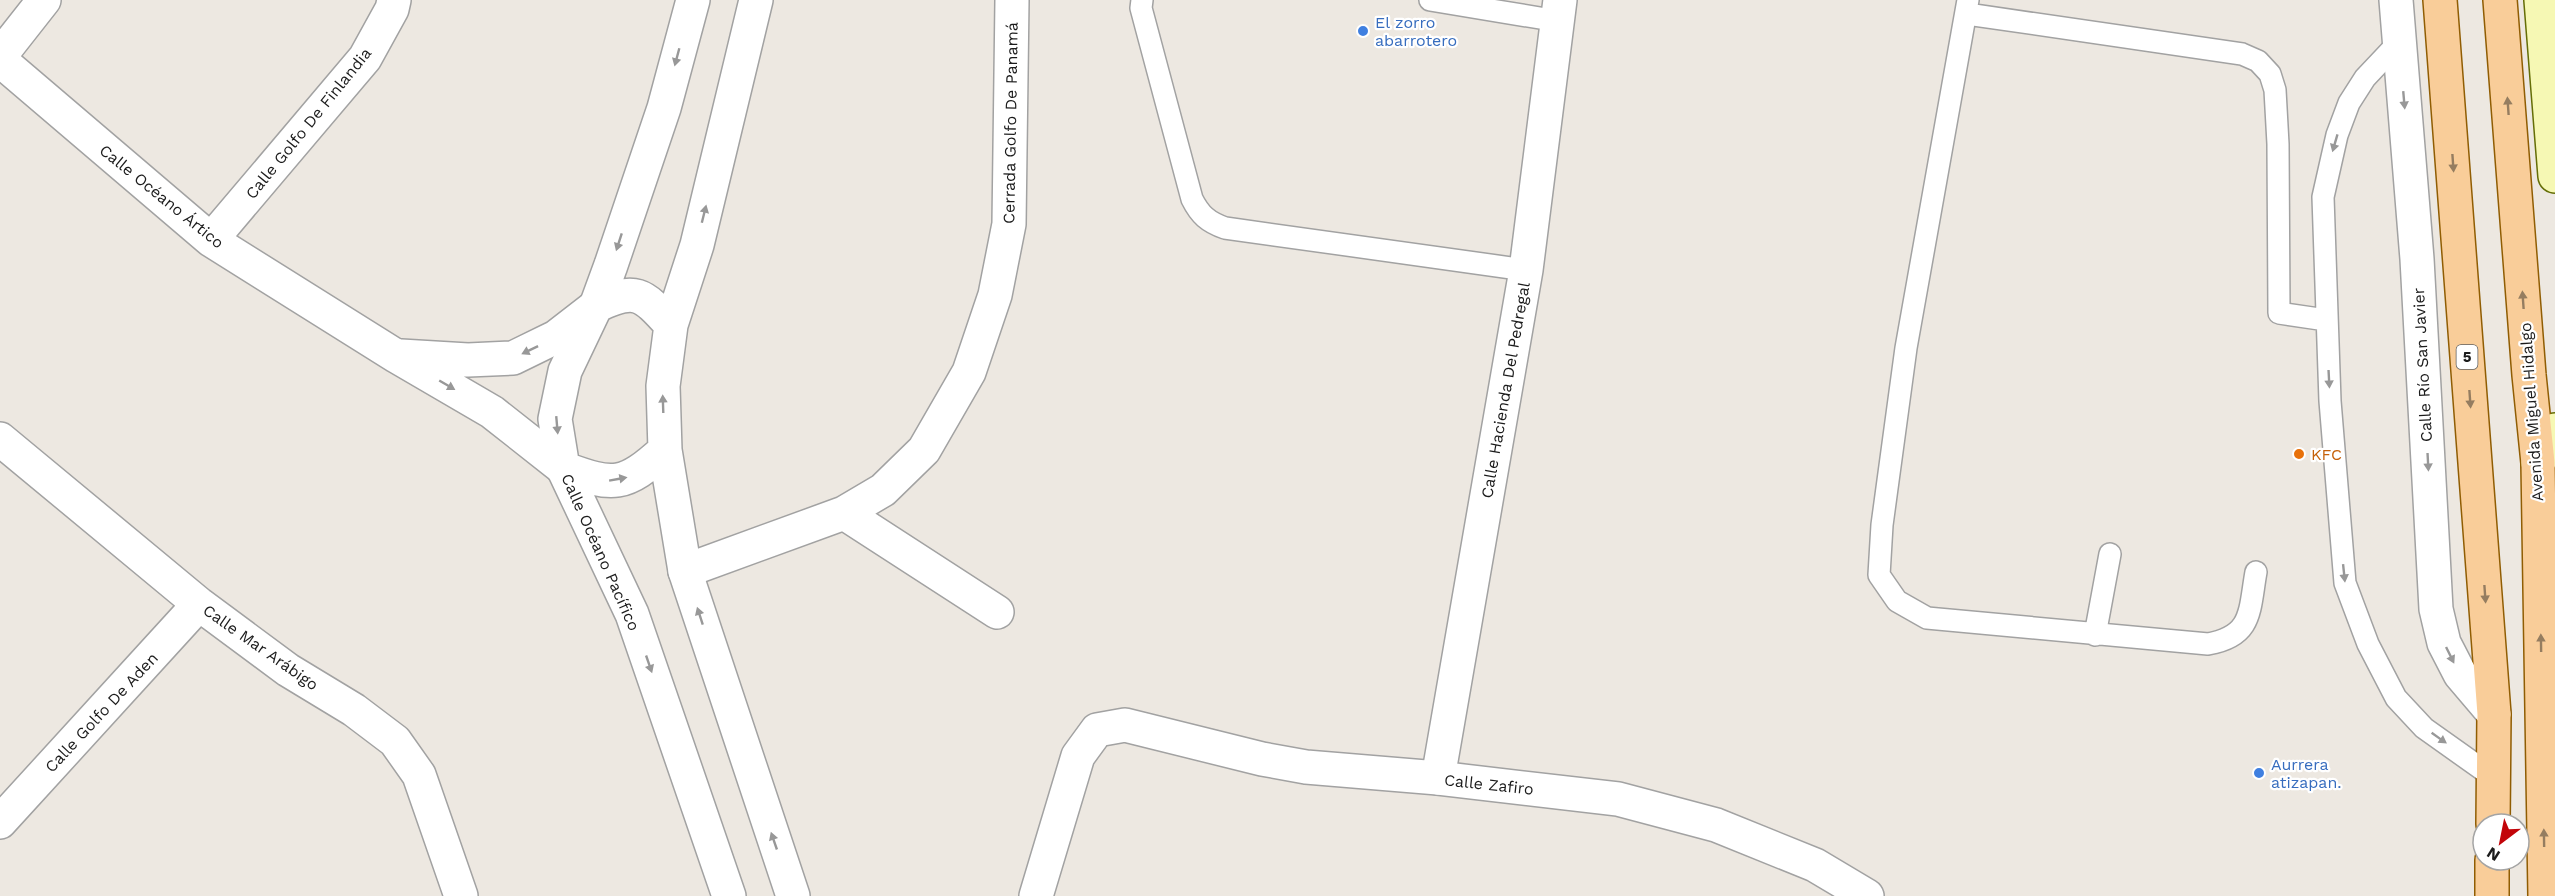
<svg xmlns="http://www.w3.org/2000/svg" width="2555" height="896" font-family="'Work Sans',sans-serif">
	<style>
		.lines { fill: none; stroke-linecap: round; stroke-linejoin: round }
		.service-casing { stroke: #a2a2a2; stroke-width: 24 }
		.minor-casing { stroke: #a2a2a2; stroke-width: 36 }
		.tertiary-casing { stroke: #a2a2a2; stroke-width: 36 }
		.secondary-casing { stroke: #656e07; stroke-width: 36 }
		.primary-casing { stroke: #905d03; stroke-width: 36 }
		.service { stroke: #fff; stroke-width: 21 }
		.minor { stroke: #fff; stroke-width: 33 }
		.tertiary { stroke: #fff; stroke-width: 33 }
		.secondary { stroke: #f6f8b4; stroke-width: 33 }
		.primary { stroke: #f9cd99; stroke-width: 33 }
		.oneway { fill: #989898 }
		.oneway2 { fill: #957d60 }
		.shop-dot { fill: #3f7fe0; stroke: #fff; stroke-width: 2 }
		.food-dot { fill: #e8710a; stroke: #fff; stroke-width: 2 }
		.labels { text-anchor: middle; stroke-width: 4.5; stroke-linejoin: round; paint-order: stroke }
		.shield { fill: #fff; stroke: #5f5f5f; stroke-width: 1.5 }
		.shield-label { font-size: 15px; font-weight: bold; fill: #1b1b1b }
		.shop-label { font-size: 16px; fill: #366cbe; stroke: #fff; text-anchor: start }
		.street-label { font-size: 16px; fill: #1b1b1b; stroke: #fff }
		.food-label { font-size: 16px; fill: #c56008; stroke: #fff; text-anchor: start }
	</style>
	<rect width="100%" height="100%" fill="#ede8e1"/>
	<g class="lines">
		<!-- service casing -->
		<g class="service-casing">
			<path id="service" d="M1142 0 1141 8 1192 199C1200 215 1208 222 1225 228L1526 270
				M1430 0 1558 21
				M1968 0 1906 348 1882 525 1879 575 1897 601 1927 618 2208 644C2253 636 2249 611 2256 572
				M1967 14 2242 54 2258 61 2270 74 2275 90 2278 144 2279 313 2326 320
				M2399 42 2365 78 2349 103 2337 135 2323 197 2330 401 2345 583 2368 644 2396 698 2424 728 2493 777
				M2095 635 2110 554"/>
		</g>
		<!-- minor casing -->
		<g class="minor-casing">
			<path id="minor" d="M0 56 44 0
				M0 60 211 240 396 356 492 412 563 468
				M211 240 365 58 392 9 394 0
				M401 356 468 360 513 358 556 337 596 306
				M0 439 199 604 288 670 354 710 395 741 419 775 461 896
				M844 513 997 612
				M685 571 844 513 883 490 924 450 969 372 995 295 1009 224 1012 0
				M1438 778 1526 270 1560 0
				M0 822 199 604"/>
		</g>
		<!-- tertiary casing -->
		<g class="tertiary-casing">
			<path id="tertiary" d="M693 0 664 108 611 265 596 306 565 371 555 419 563 468 632 614 729 896
				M756 0 697 245 671 325 663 386 665 450 685 571 793 896
				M2396 0 2417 259 2436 609 2444 643 2460 674 2494 714
				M596 306C636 287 642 293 671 325
				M563 468C614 487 624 487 665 450
				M1036 896 1078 756 1097 730 1125 725 1262 759 1306 767 1438 778 1618 799 1716 825 1815 865 1867 896"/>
		</g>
		<!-- secondary casing -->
		<g class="secondary-casing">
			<path id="secondary" d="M2541 0 2555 176
				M2538 463 2555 430"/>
		</g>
		<!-- primary casing -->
		<g class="primary-casing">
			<path id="primary" d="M2440 0 2494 714 2493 824
				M2500 0 2529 375 2538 463 2545 896
				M2492 896V860"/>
		</g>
		<!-- service -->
		<use href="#service" class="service"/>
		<!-- minor -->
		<use href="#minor" class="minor"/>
		<!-- tertiary -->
		<use href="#tertiary" class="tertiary"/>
		<!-- secondary -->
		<use href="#secondary" class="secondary"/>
		<!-- primary -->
		<use href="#primary" class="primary"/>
	</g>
	<!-- one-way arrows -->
	<defs><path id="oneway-solid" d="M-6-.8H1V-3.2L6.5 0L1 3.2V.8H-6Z" transform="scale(1.5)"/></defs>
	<g class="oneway">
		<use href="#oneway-solid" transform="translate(677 57) rotate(105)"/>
		<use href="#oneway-solid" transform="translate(2404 100) rotate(85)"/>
		<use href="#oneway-solid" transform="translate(2335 143) rotate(106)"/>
		<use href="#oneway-solid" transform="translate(704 214) rotate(-76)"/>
		<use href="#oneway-solid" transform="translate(619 242) rotate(108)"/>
		<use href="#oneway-solid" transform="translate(530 350) rotate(154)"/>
		<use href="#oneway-solid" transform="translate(2329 379) rotate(87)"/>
		<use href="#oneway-solid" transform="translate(447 385) rotate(30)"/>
		<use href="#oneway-solid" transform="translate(663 404) rotate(-92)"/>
		<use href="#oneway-solid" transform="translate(557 425) rotate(85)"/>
		<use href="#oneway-solid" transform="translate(2428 462) rotate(87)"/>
		<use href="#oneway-solid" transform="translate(618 479) rotate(-10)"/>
		<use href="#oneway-solid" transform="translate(2344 573) rotate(84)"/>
		<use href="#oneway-solid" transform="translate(700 616) rotate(-108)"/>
		<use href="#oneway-solid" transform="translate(2450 655) rotate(64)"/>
		<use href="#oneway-solid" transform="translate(649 664) rotate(71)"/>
		<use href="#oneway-solid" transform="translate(2439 738) rotate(35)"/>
		<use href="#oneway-solid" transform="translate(774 841) rotate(-109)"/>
	</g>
	<g class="oneway2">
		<use href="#oneway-solid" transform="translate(2508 106) rotate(-94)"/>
		<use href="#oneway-solid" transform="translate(2453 163) rotate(86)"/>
		<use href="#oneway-solid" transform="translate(2523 300) rotate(-94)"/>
		<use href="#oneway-solid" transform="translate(2470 399) rotate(86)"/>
		<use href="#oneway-solid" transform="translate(2485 594) rotate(86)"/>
		<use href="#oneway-solid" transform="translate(2541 643) rotate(-91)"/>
		<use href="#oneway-solid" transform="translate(2544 838) rotate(-91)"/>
	</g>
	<!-- markers -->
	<g class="shop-dot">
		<circle cx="1363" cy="31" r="6"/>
		<circle cx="2259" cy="773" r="6"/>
	</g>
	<circle class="food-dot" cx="2299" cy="454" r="6"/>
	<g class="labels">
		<!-- shield labels -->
		<rect class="shield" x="2456.5" y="345" width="21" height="24" rx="4.5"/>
		<g class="shield-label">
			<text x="2467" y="362">5</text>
		</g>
		<!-- shop labels -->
		<g class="shop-label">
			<text x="1375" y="28">El zorro<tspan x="1375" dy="18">abarrotero</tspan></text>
			<text x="2271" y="770">Aurrera<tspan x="2271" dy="18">atizapan.</tspan></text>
		</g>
		<!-- street labels -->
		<g class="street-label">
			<text transform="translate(308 123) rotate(-51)" y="6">Calle Golfo De Finlandia</text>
			<text transform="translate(1010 123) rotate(-89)" y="6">Cerrada Golfo De Panamá</text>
			<text transform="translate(162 196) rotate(39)" y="6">Calle Océano Ártico</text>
			<text transform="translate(2422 365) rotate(-93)" y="6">Calle Río San Javier</text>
			<text transform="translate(1505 390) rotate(-80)" y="6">Calle Hacienda Del Pedregal</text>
			<text transform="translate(2531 412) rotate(-94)" y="6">Avenida Miguel Hidalgo</text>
			<text transform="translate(601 552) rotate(66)" y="6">Calle Océano Pacífico</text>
			<text transform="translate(261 647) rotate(35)" y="6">Calle Mar Arábigo</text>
			<text transform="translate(101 712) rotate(-47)" y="6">Calle Golfo De Aden</text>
			<text transform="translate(1489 784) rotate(6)" y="6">Calle Zafiro</text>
		</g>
		<!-- food labels -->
		<g class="food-label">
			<text x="2311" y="460">KFC</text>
		</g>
	</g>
	<!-- north arrow -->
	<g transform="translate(2501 842) rotate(212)"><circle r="28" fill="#ffffff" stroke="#a4a4a4" stroke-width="1.5"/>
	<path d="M0-4.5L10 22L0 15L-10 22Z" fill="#c20409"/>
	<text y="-9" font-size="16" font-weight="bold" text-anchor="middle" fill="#1b1b1b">N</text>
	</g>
</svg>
